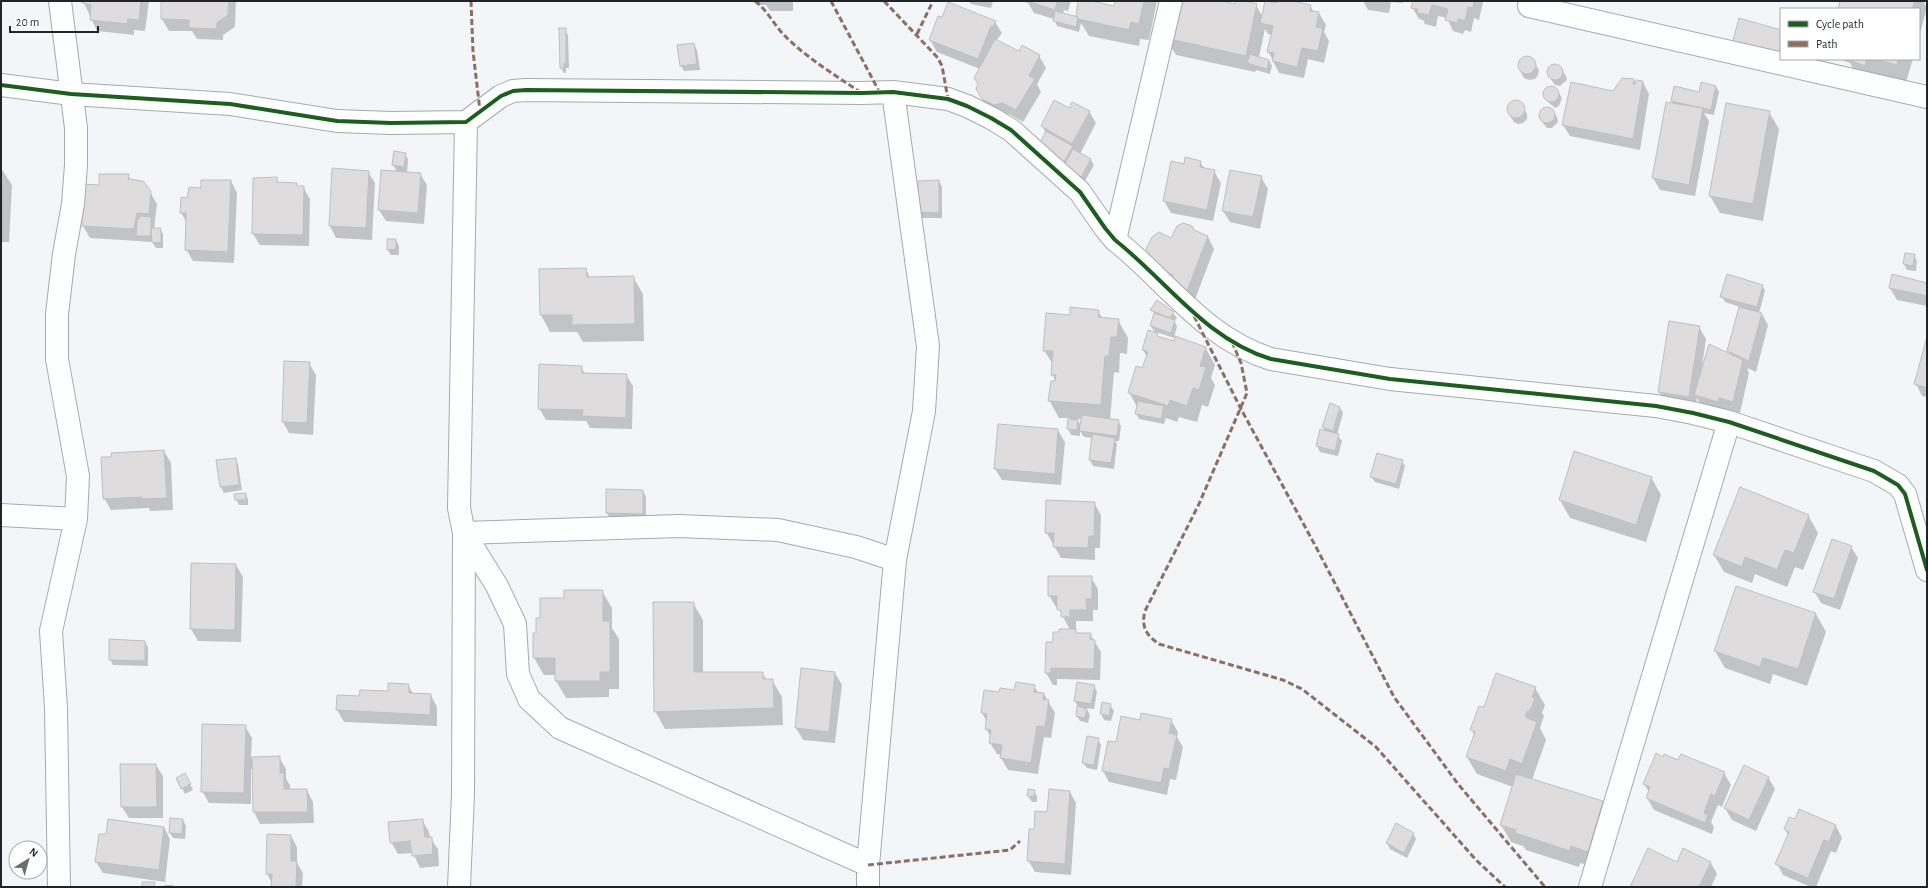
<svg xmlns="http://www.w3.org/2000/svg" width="1928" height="888" font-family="'Alegreya Sans',sans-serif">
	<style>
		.shadow { fill: #0003; fill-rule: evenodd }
		.building { fill: #dfdcdd; stroke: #c1bebf }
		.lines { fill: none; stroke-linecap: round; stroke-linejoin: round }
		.minor-casing { stroke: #a5aaad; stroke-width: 24 }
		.minor { stroke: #fdfefe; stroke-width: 22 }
		.quiet { stroke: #8d6e63; stroke-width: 3; stroke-dasharray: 6 3; stroke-linecap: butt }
		.cycleway-casing { stroke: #fff; stroke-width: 6 }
		.cycleway { stroke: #1b5e20; stroke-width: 4 }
	</style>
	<rect width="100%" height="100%" fill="#f2f6f9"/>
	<!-- shadow -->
	<path class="shadow" d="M83 1H149L145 31 134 30V35L97 31Z
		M162 1H236L235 27 223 35V40L197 39 192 31H169L162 19Z
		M755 1H793V11H770L766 5H758Z
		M969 1H993L991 8 971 4Z
		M1022 1H1071L1068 11 1064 10 1063 14 1078 18 1079 1 1115 7 1116 1H1157L1149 40 1140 39 1139 46 1089 36 1081 23 1079 32 1057 26 1054 19 1034 13 1028 3Z
		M1218 1 1236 5V1L1256 5 1262 16 1278 4 1279 1H1288L1310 6 1314 12 1319 13 1326 25 1324 32 1329 41 1324 63 1308 59 1304 78 1279 73 1268 51 1272 35 1268 34 1265 29 1259 57 1269 60 1272 66 1270 74 1256 70 1255 72 1176 55 1166 38Z
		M1363 1H1403V3L1391 2 1389 13 1368 10Z
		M1414 1H1483V2L1479 20 1474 18 1471 32 1465 30 1463 34 1453 31 1447 18 1438 16 1436 27 1425 24 1423 20 1419 19 1412 7Z
		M1842 1H1923L1927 8 1919 37V9H1839Z
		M995 22 1002 33 996 41 1019 53 1039 56 1046 68 1037 84 1041 92 1023 122 1009 114 1002 116 990 111 977 89 980 69 937 52 930 40Z
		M565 29 568 35 569 68H566V73H564L561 68Z
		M694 44 697 50 700 70 684 71 681 66Z
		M1528 57 1532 59 1539 70 1538 75 1535 79 1529 80 1524 78 1518 67 1519 61 1523 58Z
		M1839 59H1913L1906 82 1877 74 1875 82 1858 77 1850 63Z
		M1555 65 1559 66 1566 76 1567 80 1560 86 1555 85 1548 75V70L1551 66Z
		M1634 80 1636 84 1643 82 1649 94 1640 150 1570 136 1563 125Z
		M1716 87 1719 92 1714 115 1704 113 1709 121 1695 196 1660 190 1653 178 1673 104 1672 101 1700 93Z
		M1547 88H1556L1558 92 1562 98 1559 106 1555 108 1548 102 1544 96Z
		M1516 101 1521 103 1527 114V119L1523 123 1518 124 1514 122 1507 111 1508 106 1511 102Z
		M1545 107H1550L1557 117 1558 122 1552 128H1547L1540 119 1539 114Z
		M1070 109 1089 111 1096 123 1080 154 1091 160 1094 165 1082 186 1040 156 1046 133 1042 126Z
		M1769 112 1779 129 1763 221 1720 213 1710 196Z
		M405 154 408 159 407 173 420 174 427 185 424 224 386 221 379 210 397 172 393 165Z
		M1200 162 1205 169 1214 171 1221 183 1213 221 1171 213 1164 201 1184 165Z
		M1 168 12 185 9 242H1Z
		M368 172 375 183 372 240 336 238 330 226Z
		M128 175 131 180 150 192 157 204 154 229H160L163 234V248H156L152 242 90 238 83 226 100 186Z
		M1261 177 1268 189 1260 229 1230 222 1223 211Z
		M276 178 279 183 296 184 298 187H303L310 199 309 246 260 245 253 234Z
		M231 181 237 193 234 263 193 261 186 249 187 223 181 213 188 199 202 189Z
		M939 181 942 187V218H922L919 212Z
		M1194 231 1208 237 1214 249 1193 305 1157 276 1172 239Z
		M396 240 399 246V255H391L388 250Z
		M1914 255 1917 261 1916 271 1907 270 1904 264Z
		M586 269 590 278 633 277 643 294 644 341 583 342 577 332H550L541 315 540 270Z
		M1893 275 1927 284V306L1897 300 1890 288Z
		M1762 285 1765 291 1759 313 1762 314 1768 325 1756 372 1747 368 1749 373 1740 413 1726 409 1725 413 1702 407 1697 398 1695 408 1666 403 1659 392 1699 327 1706 339 1702 367 1730 355 1728 351 1740 307 1725 302 1722 297Z
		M1152 310 1173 313 1177 318 1174 321 1177 326 1174 338 1156 332 1159 338 1205 347 1215 365 1211 378 1215 385 1208 407 1202 405 1197 422 1179 417 1177 422 1166 418 1164 424 1139 419 1136 413 1137 407 1129 392 1143 370 1147 357 1143 350 1156 334 1151 326 1155 315Z
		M1098 311 1103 319 1118 320 1128 338 1127 354 1120 353 1119 373 1114 372 1110 420 1118 421 1121 426 1119 441H1115L1117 444 1114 469 1093 466 1090 460 1093 438 1084 437 1080 431V436L1071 435 1068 429 1070 418H1059L1049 400 1056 382 1052 374 1053 365 1044 350 1071 316ZM1077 419H1082L1081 426Z
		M1927 341V397L1922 396 1916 384Z
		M309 363 316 375 313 435 289 433 283 422Z
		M581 367 585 374 626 375 633 386 632 429 590 428 586 421 546 420 539 408Z
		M1340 408 1343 413 1337 435 1342 441 1338 456 1320 452 1317 446 1321 431 1326 432 1323 427Z
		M1058 430 1065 442 1061 485 1002 480 995 469Z
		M164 451 171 463 173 510 150 511 149 508 111 510 104 498 113 458Z
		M235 459 238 464 242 490 224 493 221 487Z
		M1402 461 1405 466 1399 489 1375 482 1371 477Z
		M1651 477 1661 495 1646 542 1570 518 1560 500Z
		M607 490 643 491 646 497V519H610L607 513Z
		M245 494 248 499V505H239L236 499Z
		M1094 503 1101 515 1100 548H1095V560L1061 558 1046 532Z
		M1808 515 1818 533 1803 570 1795 567 1787 587 1755 574 1752 583 1724 572 1714 555Z
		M1851 547 1858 558 1840 610 1821 603 1814 591Z
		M192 564 236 565 243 577 241 642 198 641 191 629Z
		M1091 577 1098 589V610H1093V621H1076V629H1074L1077 634H1090L1101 652 1100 680 1057 679V685H1053L1046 673 1054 643 1060 633 1070 630 1058 607H1056L1049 595Z
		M1736 587 1816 614 1826 632 1807 686 1773 674 1770 684 1725 668 1715 651Z
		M602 591 612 608V628L619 639V689H609V697L566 698 556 681V675H544L534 658V634H537L541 619 565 599Z
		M693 603 703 620V673H762L767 680H772L782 697 783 725 665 729 655 711Z
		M145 642 148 647V666L113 665 110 659Z
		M835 673 842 685 835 743 803 740 796 728Z
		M408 685 414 695H431L437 707V726L344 722 337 710 360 697 389 692Z
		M1034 686 1039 694H1044L1055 713 1051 738 1044 737 1038 774 1008 770 1001 758 1002 755 997 754 990 743 991 737 986 729 987 722 982 713 1000 693 1015 692Z
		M1094 686 1097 692 1094 709 1086 708 1090 715 1088 723 1080 721 1077 716 1078 707 1075 701Z
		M1535 688 1545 705 1542 713 1544 716 1540 728 1546 740 1532 780 1603 802 1613 819 1598 868 1580 863 1579 867 1526 850 1523 846 1511 842 1501 825 1513 787 1477 774 1467 757 1474 735 1472 730 1484 708Z
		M1110 705 1114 711 1111 721 1104 720 1101 714Z
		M1171 720 1178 732 1177 737 1183 747 1176 780 1170 779 1167 795 1109 782 1103 771 1117 743 1141 721Z
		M245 726 252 738 251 758 279 757 286 769V779L290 785V790H307L313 802 314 823 260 824 254 812 253 769H251V804L209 803 202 791Z
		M1098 739 1101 745 1097 770 1087 768 1083 763Z
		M1664 758 1724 773 1731 785 1722 807 1718 805 1711 822 1714 827 1712 834 1654 810 1647 798 1649 792 1644 784Z
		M156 765 163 776V818H129L122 807Z
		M1768 777 1775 789 1756 831 1732 820 1725 808Z
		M188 780 193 790 185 794 182 788Z
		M1034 791 1037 796V802H1032L1028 796Z
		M1070 792 1076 803 1071 875 1035 872 1028 860 1035 830 1048 813Z
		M1800 811 1836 826 1842 838 1836 853 1831 851 1816 887H1811L1783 875 1777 864 1788 835 1785 829 1796 820Z
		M183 820 186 826 185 839 173 838 170 833Z
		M422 820 429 832 430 838 438 849 439 866 420 868 413 853 398 854 391 842Z
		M164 827 170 839 165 882 103 873 96 862Z
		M1413 833 1416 839 1407 858 1390 849 1387 843Z
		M291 836 297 847V863L303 873 302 887H272V883L267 874Z
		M1711 863 1717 874 1711 887H1631L1677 864Z
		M164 885H173L174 887H164Z"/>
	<!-- building -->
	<path class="building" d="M82 1H141L139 20 128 19 127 24 90 20 91 5 82 3Z
		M161 1H229L228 15 217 23V29L189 28V20L161 19Z
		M1027 1H1057L1055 10Z
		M1078 1H1091L1114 6 1115 1H1144L1139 24 1131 22 1129 30 1078 19V17L1076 16Z
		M1179 1H1222L1235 4V1H1245L1257 4 1246 56 1165 38Z
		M1265 1 1277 3 1278 1H1292L1311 5 1310 11 1319 12 1316 27 1323 28 1318 51 1302 48 1297 67 1272 61 1274 53 1267 52 1273 26 1260 23Z
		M1413 1H1474L1473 8 1468 7 1465 21 1458 19 1457 23 1445 20 1448 9 1432 5 1429 15 1417 13 1418 9 1411 8Z
		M1840 1H1915L1912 9H1838Z
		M948 2 996 21 993 27 991 26 978 59 929 40 938 16 942 17Z
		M1055 11 1078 17 1076 27 1053 21Z
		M1739 18 1781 30V58L1732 44Z
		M558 28H566V63H564V68H560L559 30Z
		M995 39 1019 51 1022 45 1040 55 1029 76 1035 79 1016 110 1002 103 994 105 982 99 976 89 978 84 974 78Z
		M694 43 697 64 680 66 677 45Z
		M1250 54 1269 60 1267 69 1247 63Z
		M1518 65a9 9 0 1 1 18 0a9 9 0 1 1-18 0Z
		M1847 59H1867L1865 66Z
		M1874 59H1898L1897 65Z
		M1547 72a8 8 0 1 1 16 0a8 8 0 1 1-16 0Z
		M1622 78 1634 79 1633 84H1635L1636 80 1643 81 1633 139 1562 125 1571 82 1613 91Z
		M1701 82 1716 86 1711 110 1671 101 1674 86 1699 92Z
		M1543 94a8 8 0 1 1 16 0a8 8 0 1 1-16 0Z
		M1507 109a9 9 0 1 1 18 0a9 9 0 1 1-18 0Z
		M1054 100 1069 108 1072 102 1090 111 1072 144 1041 126Z
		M1666 102 1703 108 1689 185 1652 178Z
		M1726 103 1770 111 1753 204 1709 196Z
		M1539 115a8 8 0 1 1 16 0a8 8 0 1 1-16 0Z
		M1046 131 1073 146 1061 167 1036 150Z
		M1073 149 1091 159 1079 181 1061 171Z
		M394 151 406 153 404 167 392 165Z
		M1185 157 1201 161 1200 167 1215 170 1207 210 1163 201 1171 161 1184 164Z
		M332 168 369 171 366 228 329 226Z
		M381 170 421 173 418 213 378 210Z
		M1230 170 1262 176 1253 217 1222 211Z
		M99 174H129L128 179 143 181 151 191 149 214 137 213 134 229 82 226V184L99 185Z
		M277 177V182L297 183V186H304L303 235 252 234 253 178Z
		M201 180H231L228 252 185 250 186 213H180L181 197 187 198 189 187 201 188Z
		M939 180V213L918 212V181Z
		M141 216 151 217V236H136L137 220Z
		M1183 223 1192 226 1194 230 1208 236 1186 294 1169 287 1173 275 1149 265 1151 257 1146 249 1152 237 1159 232 1171 238 1177 226Z
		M151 228H161V243L152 242Z
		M387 239H396V249L387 250Z
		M1905 253 1915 254 1913 266 1903 264Z
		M586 268 587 277 634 276 635 324 572 325V315H540L539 269Z
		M1727 274 1763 285 1757 307 1720 297Z
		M1892 274 1927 283V296L1889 288Z
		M1157 300 1174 312 1170 318 1150 310Z
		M1070 307 1099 310 1098 317 1119 319 1117 337H1111L1109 356H1105L1101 405 1048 401 1051 381H1055L1056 375H1051L1053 351H1043L1046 313 1070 315Z
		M1739 307 1762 313 1749 361 1727 351Z
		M1154 313 1175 320 1171 333 1150 326Z
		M1669 321 1700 326 1689 397 1658 392Z
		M1148 330 1158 333 1157 336 1174 341 1175 336 1206 347 1200 366 1206 367 1199 390 1193 388 1187 406 1170 400 1168 406 1128 393 1136 366 1142 368 1148 352 1142 350Z
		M1927 337V388L1914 384Z
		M1709 344 1743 360 1733 402 1719 398 1718 402 1694 395Z
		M284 361 310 362 307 423 282 422Z
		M539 364 582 366V373L627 374 626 418 582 416 583 410 538 409Z
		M1138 401 1164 406 1161 419 1135 414Z
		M1330 403 1340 407 1333 431 1322 427Z
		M1082 415 1119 420 1117 436 1079 431Z
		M1068 419 1078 420 1077 430 1067 429Z
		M998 424 1058 429 1055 474 994 469Z
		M1320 429 1339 434 1335 451 1316 446Z
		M1092 434 1115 438 1111 463 1089 460Z
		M164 450 167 498 142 499V497L103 499 101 457H111V453Z
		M1574 451 1652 477 1636 525 1559 500Z
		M1377 453 1403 460 1396 484 1370 477Z
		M236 458 239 485 220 487 216 460Z
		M1740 487 1809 515 1794 553 1785 550 1777 570 1745 557 1742 567 1713 555Z
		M606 489 643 490V514L606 513Z
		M246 493V500H235L234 494Z
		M1046 500 1095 502 1094 536H1089L1088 548 1053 547 1054 533H1045Z
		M1832 539 1852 546 1834 599 1813 592Z
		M191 563 236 564 235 630 190 629Z
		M1048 576H1092V599H1086L1087 610H1070V617H1061V610H1057V596H1048Z
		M1736 586 1816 613 1798 669 1763 658 1760 667 1714 651Z
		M564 590H603V621H610V672H600V681H555V658H533V633H536V618H540V598H564Z
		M653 602H694V672H763V679H773L774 708 654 712Z
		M1059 629H1076V633H1091L1090 639 1095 640 1094 669 1051 668V673H1045L1046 642H1053V632H1059Z
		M109 639 145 641V661L109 660Z
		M801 668 835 672 829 732 795 728Z
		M1496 673 1536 687 1532 697 1535 698 1530 711H1527L1525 717 1537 722 1522 764 1510 759 1506 771 1466 757 1475 732 1470 730 1479 706 1484 707Z
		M1016 682 1035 685 1034 692 1044 693 1043 699 1049 700 1045 727 1037 726 1031 763 1000 758 1002 745 989 743 991 730 985 729 987 714 981 713 984 690 999 692 1000 688 1014 690Z
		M1077 682 1095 685 1091 704 1074 701Z
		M388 683 409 684V693L431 694 430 715 336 710 337 695 359 696 360 690 388 691Z
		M1102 702 1111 704 1109 716 1100 714Z
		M1077 706 1087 709 1085 718 1076 716Z
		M1141 713 1172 719 1169 733 1177 735 1169 769 1164 768 1161 783 1102 771 1108 741 1116 742 1121 716 1140 720Z
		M202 724 246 725 244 793 201 792Z
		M1087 736 1099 738 1094 765 1082 763Z
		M1656 753 1663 757 1664 754 1678 760 1681 754 1725 772 1715 796 1711 794 1704 813 1708 815 1705 823 1646 798 1650 787 1643 784Z
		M280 756V773H284V789H307L308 812H253L252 757Z
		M120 764H156L157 807H121Z
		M1744 765 1769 777 1749 820 1724 808Z
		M185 773 191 784 181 789 176 778Z
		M1516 774 1603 801 1588 852 1571 846 1570 851 1515 833 1516 830 1500 825Z
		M1028 789 1035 790 1034 797 1027 796Z
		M1049 789 1070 791 1065 864 1027 861 1029 829H1034L1035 811 1047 812Z
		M1799 809 1836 825 1829 842 1824 840 1808 878 1775 864 1789 832 1784 829 1789 817 1795 819Z
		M170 818 183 819 182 834 169 833Z
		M108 819 164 827 159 870 95 862 99 834H106Z
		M423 819 425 837H432L433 854 412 856 410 841 390 843 388 822Z
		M1396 823 1414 833 1404 853 1386 843Z
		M267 834 291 835V861H297L296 887H271L272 874H266Z
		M1648 848 1677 862 1683 848 1711 862 1699 887H1630Z
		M142 882H155L154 887H142Z"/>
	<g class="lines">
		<!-- minor casing -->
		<g class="minor-casing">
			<path id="minor" d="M1529 6 1927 97
				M1 85 71 94 230 104 337 121 391 123 466 122 501 96 513 91 526 90 862 93 893 92 948 99 967 106 991 118 1011 130 1080 192 1105 228 1115 240C1166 280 1205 339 1271 359L1390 379 1656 406 1693 413 1729 422 1874 471 1898 485 1905 494 1927 570
				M466 122 459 508 464 533 497 586 515 624 518 674 529 699 560 728 868 865
				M1115 240 1171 1
				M1 515 76 519
				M59 887 56 708 51 631 76 519 78 476 57 359V314L64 254 73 204 76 165V128L60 1
				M459 887 463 794 464 533 679 526 778 530 856 547 895 560
				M868 887V865L895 560 924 411 928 346 893 92
				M1590 887 1729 422"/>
		</g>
		<!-- minor -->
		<use href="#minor" class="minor"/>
		<!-- quiet -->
		<path class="quiet" d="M471 1 473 51 480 111
			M755 1C768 11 774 25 785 36 807 58 835 75 860 92
			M831 1 880 93
			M884 1 938 58 942 66 948 99
			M917 34 933 1
			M1194 316 1241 409 1316 547 1394 697 1458 784 1545 887
			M1232 342 1241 363 1247 393 1199 504 1145 611C1141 627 1146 635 1159 644L1283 680 1302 689 1376 747 1476 860 1505 887
			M868 865 1010 850 1020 841"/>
		<!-- cycleway casing -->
		<g class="cycleway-casing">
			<path id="cycleway" d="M1 85 71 94 230 104 337 121 391 123 466 122 501 96 513 91 526 90 862 93 893 92 948 99 967 106 991 118 1011 130 1080 192 1105 228 1115 240C1166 280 1205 339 1271 359L1390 379 1656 406 1693 413 1729 422 1874 471 1898 485 1905 494 1927 570"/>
		</g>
		<!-- cycleway -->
		<use href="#cycleway" class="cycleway"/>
	</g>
	<!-- border -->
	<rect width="1928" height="888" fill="none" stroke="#1f252a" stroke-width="4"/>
	<!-- legend -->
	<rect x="1780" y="8" width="140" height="52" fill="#ffffff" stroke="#a5a8aa"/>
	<rect x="1788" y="21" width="20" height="6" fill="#1b5e20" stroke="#a5a8aa"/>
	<text x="1816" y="28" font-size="12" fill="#1f252a">Cycle path</text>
	<rect x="1788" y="41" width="20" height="6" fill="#8d6e63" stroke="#a5a8aa"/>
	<text x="1816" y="48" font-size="12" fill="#1f252a">Path</text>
	<!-- north arrow -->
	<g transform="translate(28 860) rotate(37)"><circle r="19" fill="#ffffff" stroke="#a5a8aa"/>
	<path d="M0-3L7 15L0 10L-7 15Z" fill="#696e72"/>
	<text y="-6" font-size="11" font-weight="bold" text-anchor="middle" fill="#1f252a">N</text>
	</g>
	<!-- scale -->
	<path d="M10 26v6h88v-6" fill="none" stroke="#1f252a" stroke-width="2"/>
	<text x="16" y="26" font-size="12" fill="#1f252a" stroke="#ffffff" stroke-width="3" paint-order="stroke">20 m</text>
</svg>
